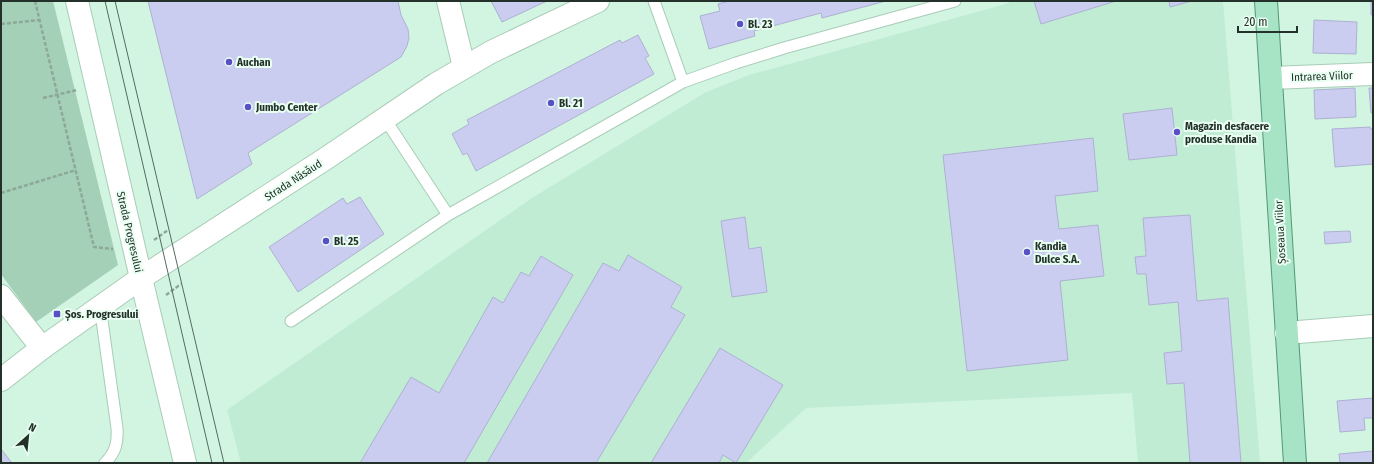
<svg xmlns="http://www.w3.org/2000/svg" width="1374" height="464" font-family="'Fira Sans Condensed',sans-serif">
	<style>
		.built { fill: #c0ecd3 }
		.green { fill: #a3d0b7 }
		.building { fill: #cacdef; stroke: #aeb1d2 }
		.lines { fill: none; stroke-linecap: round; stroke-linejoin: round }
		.lane-casing { stroke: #a9ccb8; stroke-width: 13 }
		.street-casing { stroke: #a9ccb8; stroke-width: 24 }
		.secondary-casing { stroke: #a9ccb8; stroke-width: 24 }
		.primary-casing { stroke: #529875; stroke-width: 24 }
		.path { stroke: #8da899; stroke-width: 2.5; stroke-dasharray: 4 2; stroke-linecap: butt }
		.lane { stroke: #fff; stroke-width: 11 }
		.street { stroke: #fff; stroke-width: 22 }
		.secondary { stroke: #fff; stroke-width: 22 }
		.primary { stroke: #a7e3c5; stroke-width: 22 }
		.tram { stroke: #566b60; stroke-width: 1 }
		.poi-dot { fill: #5a4fc7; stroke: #e9fff2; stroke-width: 1.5 }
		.labels { text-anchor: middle; stroke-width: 4; stroke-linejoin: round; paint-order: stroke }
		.poi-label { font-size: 11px; font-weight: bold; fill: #23312a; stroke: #e9fff2; text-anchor: start }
		.street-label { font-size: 11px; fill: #23312a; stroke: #e9fff2 }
	</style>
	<rect width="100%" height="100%" fill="#d1f5e1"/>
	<!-- built -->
	<path class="built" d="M1009 1H1223L1260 463H1138L1132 393 806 408 746 463H241L227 410 532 198 706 92 749 75 1009 3Z"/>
	<!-- green -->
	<path class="green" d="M1 1H53L118 265 36 322 1 274Z"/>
	<!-- building -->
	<path class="building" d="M148 1H398L401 15 408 29 409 38 407 46 401 57 248 153 252 164 197 199Z
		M491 1H547L502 22Z
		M729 1H886L822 18 821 13 754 31 755 36 709 49 700 16 720 11 718 4Z
		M1034 1H1116L1041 24Z
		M1169 1H1192L1170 7Z
		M1371 1H1373V15H1371Z
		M1314 20 1357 22 1356 54 1313 53Z
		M638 35 649 56 645 58 654 74 476 171 467 153 463 155 452 134 469 124 467 120 620 40 622 43Z
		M1355 88 1356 117 1315 119 1314 90Z
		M1369 88H1373V113H1371Z
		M1172 108 1177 155 1129 160 1123 114Z
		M1370 127 1371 129H1373V164L1335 167 1332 129Z
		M1093 138 1098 191 1055 196 1059 229 1098 225 1104 276 1060 281 1068 360 967 371 943 155Z
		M360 197 384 234 298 292 269 247 343 198 347 204Z
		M1190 215 1197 301 1228 298 1241 463H1190L1184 383 1167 384 1164 353 1182 351 1178 302 1149 305 1146 274H1137L1135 257 1146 256 1143 218Z
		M745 217 749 249 761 247 767 292 732 297 721 221Z
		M1350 231 1351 242 1325 244 1324 232Z
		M628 255 682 287 671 307 685 315 596 463H487L603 263 619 271Z
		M541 256 573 275 464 463H360L411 377 439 393 493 297 503 303 521 272 529 276Z
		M720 348 783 385 736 463 723 455 719 463H651Z
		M1373 398V418H1364L1365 430 1340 432 1337 401Z
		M1 449 12 463H1Z
		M1373 451V463H1340L1339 454Z"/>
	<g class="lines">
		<!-- lane casing -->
		<g class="lane-casing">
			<path id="lane" d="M654 1 683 82
				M385 119 448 215
				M100 306 117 428C118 442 116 452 105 463
				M291 321 448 215 683 82 736 63 784 48 955 1"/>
		</g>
		<!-- street casing -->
		<g class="street-casing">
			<path id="street" d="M448 1 464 67
				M1271 78 1373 74
				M1 296 42 348
				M1286 333 1373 326"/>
		</g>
		<!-- secondary casing -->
		<g class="secondary-casing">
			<path id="secondary" d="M77 1 141 278 185 463
				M1 380 42 348 141 278 325 159 436 84 491 52 598 1"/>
		</g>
		<!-- primary casing -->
		<g class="primary-casing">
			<path id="primary" d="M1266 1 1295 463"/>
		</g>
		<!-- path -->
		<path class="path" d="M35 1 94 247 113 249
			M1 24 40 20
			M43 98 77 90
			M1 193 76 170
			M154 240 168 230
			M166 295 181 284"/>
		<!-- lane -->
		<use href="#lane" class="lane"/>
		<!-- street -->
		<use href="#street" class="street"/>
		<!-- secondary -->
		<use href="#secondary" class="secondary"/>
		<!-- primary -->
		<use href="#primary" class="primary"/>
		<!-- tram -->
		<path class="tram" d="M105 1 212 463
			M115 1 224 463"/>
	</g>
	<!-- markers -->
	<g class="poi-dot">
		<circle cx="740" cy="24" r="4"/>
		<circle cx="229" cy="62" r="4"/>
		<circle cx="551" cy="103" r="4"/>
		<circle cx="248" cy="107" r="4"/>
		<circle cx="1177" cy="132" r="4"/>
		<circle cx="326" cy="241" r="4"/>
		<circle cx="1027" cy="252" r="4"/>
		<rect x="53" y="310" width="8" height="8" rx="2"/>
	</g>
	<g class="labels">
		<!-- poi labels -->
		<g class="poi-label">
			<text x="748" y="28">Bl. 23</text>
			<text x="237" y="66">Auchan</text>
			<text x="559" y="107">Bl. 21</text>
			<text x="256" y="111">Jumbo Center</text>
			<text x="1185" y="130">Magazin desfacere<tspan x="1185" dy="13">produse Kandia</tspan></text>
			<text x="334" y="245">Bl. 25</text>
			<text x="1035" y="250">Kandia<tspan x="1035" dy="13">Dulce S.A.</tspan></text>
			<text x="65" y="318">Șos. Progresului</text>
		</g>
		<!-- street labels -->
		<g class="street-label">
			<text transform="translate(1322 76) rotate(-2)" y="4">Intrarea Viilor</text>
			<text transform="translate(293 180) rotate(-33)" y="4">Strada Năsăud</text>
			<text transform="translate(130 232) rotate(77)" y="4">Strada Progresului</text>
			<text transform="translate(1280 232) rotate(-93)" y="4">Șoseaua Viilor</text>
		</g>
	</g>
	<!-- border -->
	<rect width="1374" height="464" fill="none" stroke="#23312a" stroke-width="4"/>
	<!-- north arrow -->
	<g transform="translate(28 436) rotate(27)" stroke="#e9fff2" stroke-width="3" paint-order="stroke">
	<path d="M0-3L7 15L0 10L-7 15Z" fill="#23312a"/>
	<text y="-6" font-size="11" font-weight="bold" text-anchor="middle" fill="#23312a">N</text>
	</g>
	<!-- scale -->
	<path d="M1238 26v6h59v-6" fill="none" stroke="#23312a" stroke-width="2"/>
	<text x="1244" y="26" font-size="12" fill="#23312a" stroke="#e9fff2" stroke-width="3" paint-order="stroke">20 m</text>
</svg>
